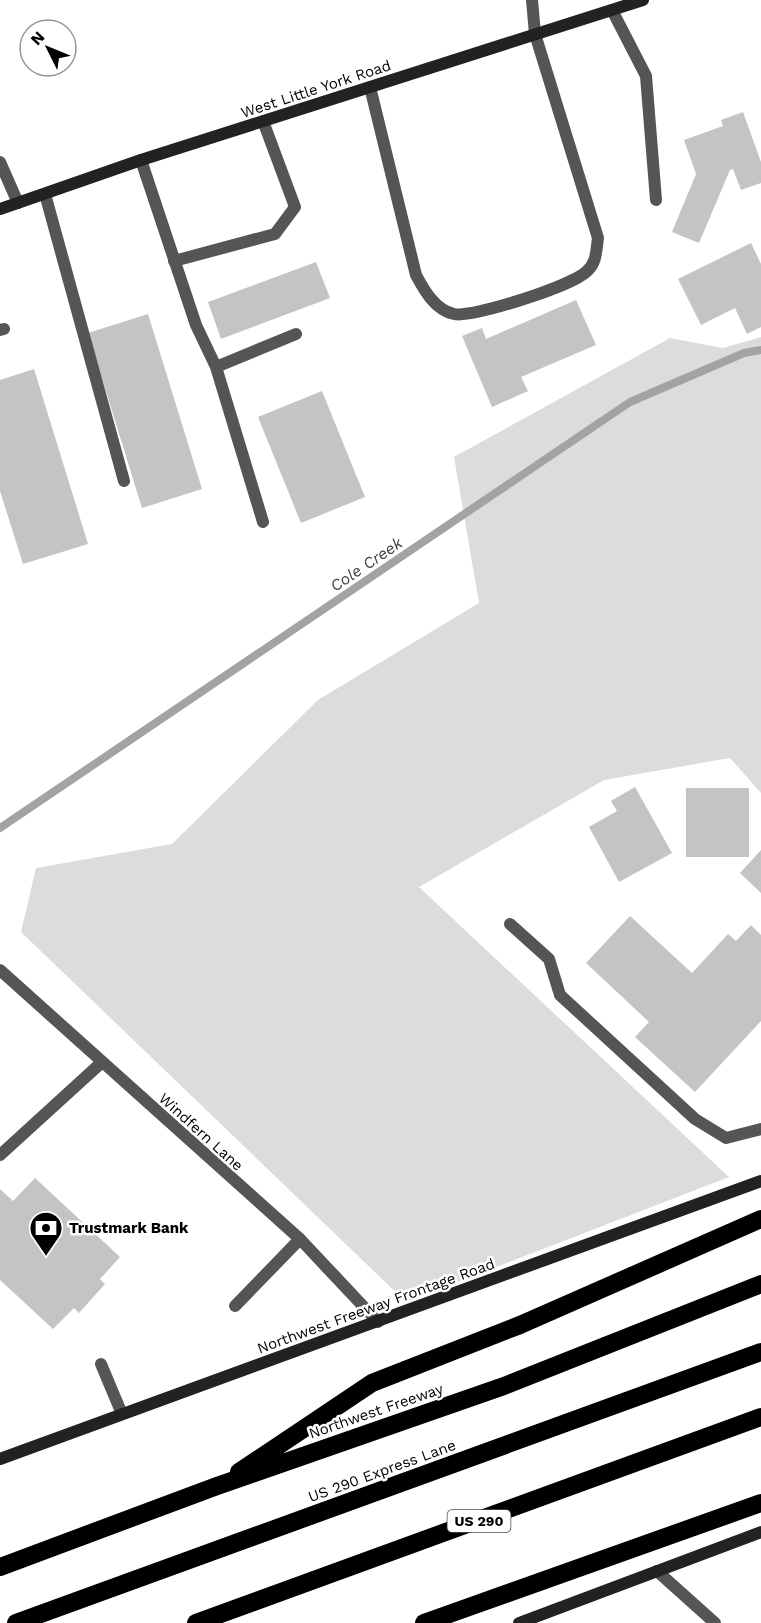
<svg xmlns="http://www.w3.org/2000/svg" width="761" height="1623" font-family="'Work Sans',sans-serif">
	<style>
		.green { fill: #dcdcdc }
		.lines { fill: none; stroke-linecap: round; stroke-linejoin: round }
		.stream { stroke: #a3a3a3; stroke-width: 8 }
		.building { fill: #c4c4c4 }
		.service { stroke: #555; stroke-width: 12 }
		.tertiary { stroke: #555; stroke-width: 12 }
		.secondary { stroke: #222; stroke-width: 12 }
		.motorway { stroke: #000; stroke-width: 18 }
		.labels { text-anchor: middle; stroke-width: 5; stroke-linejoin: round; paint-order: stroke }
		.shield { fill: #fff; stroke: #4c4c4c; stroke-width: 1.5 }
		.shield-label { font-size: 14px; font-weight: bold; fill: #000 }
		.street-label { font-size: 15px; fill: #000; stroke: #fff }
		.poi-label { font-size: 15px; font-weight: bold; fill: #000; stroke: #fff; text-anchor: start }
		.water-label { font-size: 16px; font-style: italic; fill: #444; stroke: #fff }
	</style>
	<rect width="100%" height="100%" fill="#fff"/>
	<!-- green -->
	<path class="green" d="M761 337V793L730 758 604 780 419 887 729 1177 406 1302 21 932 36 868 172 844 318 700 479 603 454 457 670 338 723 348Z"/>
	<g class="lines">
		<!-- stream -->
		<path class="stream" d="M0 828 630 402 744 353 761 350"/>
	</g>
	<!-- building -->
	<path class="building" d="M743 112 761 162V183L741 190 733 169 730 170 699 243 672 232 696 174 684 140 723 126 721 120Z
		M751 243 761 264V327L747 334 735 308 701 325 678 279Z
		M316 262 330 298 221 339 208 302Z
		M576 300 596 345 521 377 528 391 492 407 462 336 482 328 486 339Z
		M148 314 202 489 142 508 88 333Z
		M34 369 88 544 23 564 0 491V380Z
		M322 391 365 497 301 523 258 417Z
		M635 787 672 853 619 882 589 827 617 811 611 801Z
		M686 788H749V857H686Z
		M761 850V893L740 873Z
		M630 916 692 973 728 934 736 941 751 925 761 935V1021L695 1092 635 1037 649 1022 586 963Z
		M35 1178 120 1257 100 1279 105 1284 79 1313 74 1308 53 1329 0 1280V1189L13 1201Z"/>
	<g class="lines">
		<!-- service -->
		<path class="service" d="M612 10 646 76 656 200
			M370 87 416 275C424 290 435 310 454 314 473 318 571 286 586 272 597 263 596 251 598 238L535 34 532 0
			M141 160 196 325 216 367 263 522
			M0 162 18 203
			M45 194 124 481
			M174 261 275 234 295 207 263 121
			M0 330 4 329
			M216 367 296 334
			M510 924 549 959 560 995 695 1119 726 1138 761 1129
			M0 1155 101 1063
			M235 1306 300 1239
			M101 1364 122 1414"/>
		<!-- tertiary -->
		<path class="tertiary" d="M0 970 300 1239 378 1322
			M657 1571 715 1623"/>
		<!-- secondary -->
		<path class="secondary" d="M0 209 141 160 643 0
			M0 1459 761 1181
			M519 1623 761 1532"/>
		<!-- motorway -->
		<path class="motorway" d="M239 1472 372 1383 520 1325 761 1219
			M0 1567 217 1486 504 1386 761 1284
			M16 1623 761 1352
			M196 1623 761 1417
			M424 1623 761 1503"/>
	</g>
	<!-- icons -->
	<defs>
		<g id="bank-pin" transform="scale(1.725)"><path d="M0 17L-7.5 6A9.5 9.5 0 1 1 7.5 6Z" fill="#000" stroke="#fff"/><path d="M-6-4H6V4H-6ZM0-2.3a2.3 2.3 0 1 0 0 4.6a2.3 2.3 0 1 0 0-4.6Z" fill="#fff"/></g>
	</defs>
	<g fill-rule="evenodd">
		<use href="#bank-pin" x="46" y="1228"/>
	</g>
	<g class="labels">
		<!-- shield labels -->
		<rect class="shield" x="447.5" y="1510" width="63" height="22" rx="4.5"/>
		<g class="shield-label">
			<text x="479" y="1526">US 290</text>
		</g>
		<!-- street labels -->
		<g class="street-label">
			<text transform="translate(316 89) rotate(-18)" y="5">West Little York Road</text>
			<text transform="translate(201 1132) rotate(42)" y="5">Windfern Lane</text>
			<text transform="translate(376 1306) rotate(-20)" y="5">Northwest Freeway Frontage Road</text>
			<text transform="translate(376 1411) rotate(-19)" y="5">Northwest Freeway</text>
			<text transform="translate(382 1471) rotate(-20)" y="5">US 290 Express Lane</text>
		</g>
		<!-- poi labels -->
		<g class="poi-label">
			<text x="69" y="1233">Trustmark Bank</text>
		</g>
		<!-- water labels -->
		<g class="water-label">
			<text transform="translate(366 564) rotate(-34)" y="6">Cole Creek</text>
		</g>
	</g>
	<!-- north arrow -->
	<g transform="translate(48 48) rotate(313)"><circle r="28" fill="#ffffff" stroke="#999999" stroke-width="1.5"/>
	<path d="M0-4.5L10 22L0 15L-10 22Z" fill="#000000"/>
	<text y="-9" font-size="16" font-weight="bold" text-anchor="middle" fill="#000000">N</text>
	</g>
</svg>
